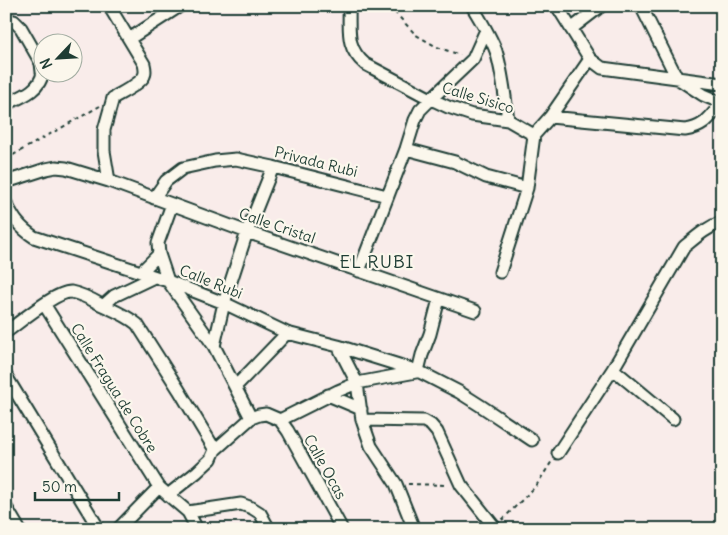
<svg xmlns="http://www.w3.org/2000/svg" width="728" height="535" font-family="Delius,sans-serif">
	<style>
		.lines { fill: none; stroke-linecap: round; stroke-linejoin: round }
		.street-casing { stroke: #1f3d34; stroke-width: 15 }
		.path { stroke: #1f3d34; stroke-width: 2; stroke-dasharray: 4 4; stroke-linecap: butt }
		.street { stroke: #fbf7ec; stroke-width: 11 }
		.labels { text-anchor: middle; stroke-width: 4.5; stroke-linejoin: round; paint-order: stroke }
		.street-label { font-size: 15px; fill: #1f3d34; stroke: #fbf7ec }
		.quarter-label { font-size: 18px; letter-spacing: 1px; fill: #1f3d34; stroke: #fbf7ec }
	</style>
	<rect width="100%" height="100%" fill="#f9ecea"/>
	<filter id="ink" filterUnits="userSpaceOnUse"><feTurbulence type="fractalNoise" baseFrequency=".02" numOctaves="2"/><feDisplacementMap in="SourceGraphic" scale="10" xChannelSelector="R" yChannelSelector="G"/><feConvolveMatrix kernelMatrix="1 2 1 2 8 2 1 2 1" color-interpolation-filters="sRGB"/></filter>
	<g filter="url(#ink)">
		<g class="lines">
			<!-- street casing -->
			<g class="street-casing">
				<path id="street" d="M349 6C350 30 345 47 365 64L431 99 448 107 472 115 508 120 534 135 550 117 685 130C705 127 709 118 722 103L703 95 677 78 641 6
					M472 6C481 21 490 35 496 51 503 74 505 97 508 120
					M557 6 590 59 602 68 722 84
					M6 19 14 21 21 28 41 63 42 72
					M571 29 601 6
					M129 39 180 6
					M6 104C21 97 40 91 43 72
					M550 117 590 59
					M406 149 455 162 486 177 527 188
					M109 181 104 151V130L113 98C121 93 140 84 144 76 146 72 145 68 144 64L109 6
					M6 182 46 169 56 167 66 168 109 181 247 232 475 311
					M154 198 166 181 183 168 215 161 236 159 273 167 387 196
					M6 203C14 219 19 227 34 237L168 281 224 303 287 333 338 346 418 371 459 392 481 406 532 440
					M172 204 158 243 159 254 168 281 214 346 251 418
					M359 271 406 149 415 120 420 110 431 99 473 59 486 30
					M141 272 159 254
					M500 272 527 188 534 135
					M44 304 159 487
					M104 305 114 296 154 277
					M6 332C19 323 56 291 71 292 81 294 91 299 100 304 113 310 126 315 137 324L179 390 215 450
					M214 346 224 303 247 232 273 167
					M338 346 357 383 362 420 371 446 396 484 414 529
					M613 369 673 419
					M418 371 422 355 430 334 439 299
					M6 376 99 529
					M235 387 287 333
					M328 395 361 409
					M280 420 288 431 342 529
					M362 420 424 421 431 425 437 432 461 485 496 529
					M558 453 613 369 684 247C696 237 707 227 722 222
					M168 495 188 512 197 529
					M6 507 19 529
					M188 512 241 504 252 508 260 513 269 529
					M118 529 159 487 168 495 197 472 211 459 215 450 251 418 259 415 266 414 280 420 338 391 357 383 416 372"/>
			</g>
			<!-- path -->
			<path class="path" d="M389 6 416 35 437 47 460 55
				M6 159 100 106
				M408 484 448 485
				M502 520 536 486 552 461"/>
			<!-- street -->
			<use href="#street" class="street"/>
		</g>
	</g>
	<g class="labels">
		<!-- street labels -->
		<g class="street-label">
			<text transform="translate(478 98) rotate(17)" y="5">Calle Sisico</text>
			<text transform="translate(316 162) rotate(14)" y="5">Privada Rubi</text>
			<text transform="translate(277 226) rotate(19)" y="5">Calle Cristal</text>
			<text transform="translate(211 282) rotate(22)" y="5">Calle Rubi</text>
			<text transform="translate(114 388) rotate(58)" y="5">Calle Fragua de Cobre</text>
			<text transform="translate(325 467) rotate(61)" y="5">Calle Ocas</text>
		</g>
		<!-- quarter labels -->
		<g class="quarter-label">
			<text x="377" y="268">EL RUBI</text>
		</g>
	</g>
	<!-- margin -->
	<rect width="728" height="535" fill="none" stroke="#fbf7ec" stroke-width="25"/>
	<rect x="12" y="12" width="703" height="510" fill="none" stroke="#1f3d34" stroke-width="2" filter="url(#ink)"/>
	<!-- north arrow -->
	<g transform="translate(58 58) rotate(245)"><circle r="24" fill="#fbf7ec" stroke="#a3ada2"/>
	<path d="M0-4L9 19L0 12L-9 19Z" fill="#1f3d34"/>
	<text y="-8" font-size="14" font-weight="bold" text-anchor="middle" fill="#1f3d34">N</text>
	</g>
	<!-- scale -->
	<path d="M35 492v8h84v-8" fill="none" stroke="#1f3d34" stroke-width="2.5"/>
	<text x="42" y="492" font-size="15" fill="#1f3d34" stroke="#fbf7ec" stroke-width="4" paint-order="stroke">50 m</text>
</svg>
